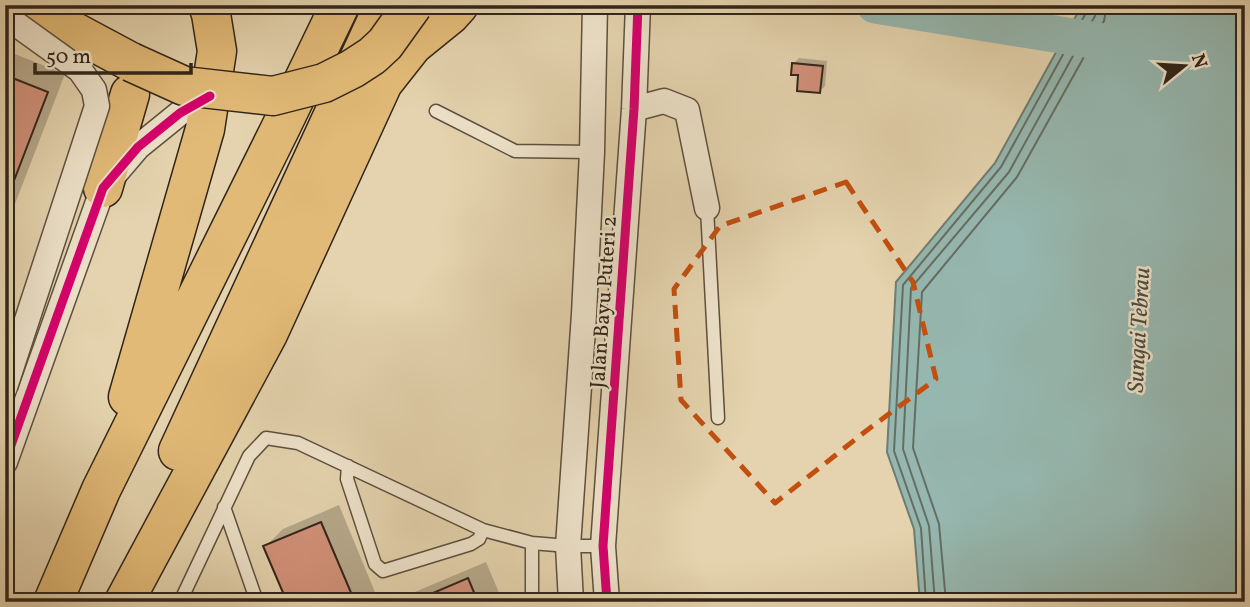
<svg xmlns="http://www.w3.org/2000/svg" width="1250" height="607" font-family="Vollkorn,serif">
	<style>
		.water { fill: #96b7af; stroke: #6e7d73; stroke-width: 2 }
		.shadow { fill: #0003 }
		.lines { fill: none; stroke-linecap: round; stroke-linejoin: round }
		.shore { stroke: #646e64; stroke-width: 2 }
		.river { stroke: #96b7af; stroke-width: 37 }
		.building { fill: #d2917a; stroke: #312519; stroke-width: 2 }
		.service-casing { stroke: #5e503e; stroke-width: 15 }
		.minor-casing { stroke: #5e503e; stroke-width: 27 }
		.motorway-casing { stroke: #312519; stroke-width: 41 }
		.service { stroke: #ede2ca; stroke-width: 12 }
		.minor { stroke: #ede2ca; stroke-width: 24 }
		.motorway { stroke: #e2ba77; stroke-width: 38 }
		.minor-bridge-casing { stroke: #5e503e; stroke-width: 27; stroke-linecap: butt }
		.motorway-bridge-casing { stroke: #312519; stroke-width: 41; stroke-linecap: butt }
		.minor-bridge { stroke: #ede2ca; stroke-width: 24 }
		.motorway-bridge { stroke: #e2ba77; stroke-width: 38 }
		.cycleway-casing { stroke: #ede2ca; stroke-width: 13 }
		.cycleway { stroke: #d6006c; stroke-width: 9 }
		.marked { fill: none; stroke: #c34f0f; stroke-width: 5; stroke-dasharray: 14 9; stroke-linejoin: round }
		.labels { text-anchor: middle; stroke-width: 5; stroke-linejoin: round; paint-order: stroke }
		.street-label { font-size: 21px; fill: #312519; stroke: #ede2ca }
		.water-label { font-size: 23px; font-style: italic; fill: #4a4a3e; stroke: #ede2ca }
	</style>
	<rect width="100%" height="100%" fill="#e4d3ae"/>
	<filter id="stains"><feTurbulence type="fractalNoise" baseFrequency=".00286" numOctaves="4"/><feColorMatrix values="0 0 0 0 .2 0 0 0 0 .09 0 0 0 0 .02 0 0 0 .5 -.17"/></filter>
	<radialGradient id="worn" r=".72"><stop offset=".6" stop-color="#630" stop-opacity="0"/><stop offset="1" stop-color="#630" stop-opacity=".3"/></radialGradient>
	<!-- water -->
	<path class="water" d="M1082 5H1245V602H920L914 529 887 452 896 282 995 163Z"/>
	<!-- shadow -->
	<path class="shadow" d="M5 50 65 74 5 230Z
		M799 58 827 61 825 86 820 91 800 74 794 63Z
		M339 505 379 602H289L265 547 283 529Z
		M486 562 503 602H391Z"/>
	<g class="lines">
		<!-- shore -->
		<path class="shore" d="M926 602 921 528 894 451 903 285 1001 167 1087 11 1088 5
			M935 602 929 526 903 449 911 288 1009 172 1095 16 1097 5
			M946 602 939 524 913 448 922 292 1017 177 1104 21 1107 5"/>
		<!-- river -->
		<path class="river" d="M875 5 1116 44"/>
	</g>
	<!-- building -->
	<path class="building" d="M792 63 823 66 820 93 797 91 798 75H791Z
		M5 75 48 92 5 204Z
		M5 75 48 92 5 204Z
		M321 522 355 602H287L263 546Z
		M468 578 478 602H412Z"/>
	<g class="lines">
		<!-- service casing -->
		<g class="service-casing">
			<path id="service" d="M436 111 515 151 592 152
				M707 208 718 418
				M348 466 347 479 375 564 383 571 471 544 479 539 483 530
				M224 507 257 602
				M532 543V602
				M180 602 249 456 266 438 298 443 483 530 532 543 568 546H603"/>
		</g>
		<!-- minor casing -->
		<g class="minor-casing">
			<path id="minor" d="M634 109 664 101 687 110 707 208
				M5 462 103 188 138 147 180 113 210 96
				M571 602 568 546 584 314 592 152 595 5
				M607 602 603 546 634 109 638 5"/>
		</g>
		<!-- motorway casing -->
		<g class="motorway-casing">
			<path id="motorway" d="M5 10 60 24 131 62
				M103 188 130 94
				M128 397 205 129 217 51 211 14 208 5
				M178 451 384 5
				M53 602 101 490 280 129 340 5
				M124 602 268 334 383 83 413 45 450 15 459 5"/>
		</g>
		<!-- service -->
		<use href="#service" class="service"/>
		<!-- minor -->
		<use href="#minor" class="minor"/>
		<!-- motorway -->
		<use href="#motorway" class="motorway"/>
		<!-- minor-bridge casing -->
		<g class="minor-bridge-casing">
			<path id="minor-bridge" d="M5 16 80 70 94 90 97 106 5 387"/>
		</g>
		<!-- motorway-bridge casing -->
		<g class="motorway-bridge-casing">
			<path id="motorway-bridge" d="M131 62 184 86 273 96 324 83 352 69 372 56 385 44 413 5"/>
		</g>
		<!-- minor-bridge -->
		<use href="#minor-bridge" class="minor-bridge"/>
		<!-- motorway-bridge -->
		<use href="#motorway-bridge" class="motorway-bridge"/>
		<!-- cycleway casing -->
		<g class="cycleway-casing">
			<path id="cycleway" d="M5 462 103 188 138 147 180 113 210 96
				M607 602 603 546 634 109 638 5"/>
		</g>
		<!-- cycleway -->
		<use href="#cycleway" class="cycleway"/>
	</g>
	<!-- marked area -->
	<path class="marked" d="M846 182 913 282 936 379 866 431 775 503 681 400 674 289 720 226Z"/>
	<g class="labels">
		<!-- street labels -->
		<g class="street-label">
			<text transform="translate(603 302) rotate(-86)" y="7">Jalan Bayu Puteri 2</text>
		</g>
		<!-- water labels -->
		<g class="water-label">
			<text transform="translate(1138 330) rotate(-87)" y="8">Sungai Tebrau</text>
		</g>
	</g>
	<!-- margin -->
	<rect width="1250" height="607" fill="none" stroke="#e4d3ae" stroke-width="28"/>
	<rect x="7" y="7" width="1236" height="593" fill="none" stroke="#312519" stroke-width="3.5"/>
	<rect x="14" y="14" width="1222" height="579" fill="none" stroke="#312519" stroke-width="2"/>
	<!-- north arrow -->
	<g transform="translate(1184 66) rotate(72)" stroke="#ede2ca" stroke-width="5" paint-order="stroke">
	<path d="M0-5L12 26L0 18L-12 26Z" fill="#312519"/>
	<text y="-10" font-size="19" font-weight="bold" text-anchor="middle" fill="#312519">N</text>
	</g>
	<!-- scale -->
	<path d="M35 63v10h156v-10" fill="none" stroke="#312519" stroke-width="3.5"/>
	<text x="46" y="63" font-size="21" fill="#312519" stroke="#ede2ca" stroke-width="5" paint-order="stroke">50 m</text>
	<rect width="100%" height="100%" filter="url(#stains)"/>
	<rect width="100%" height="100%" fill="url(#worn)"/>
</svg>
